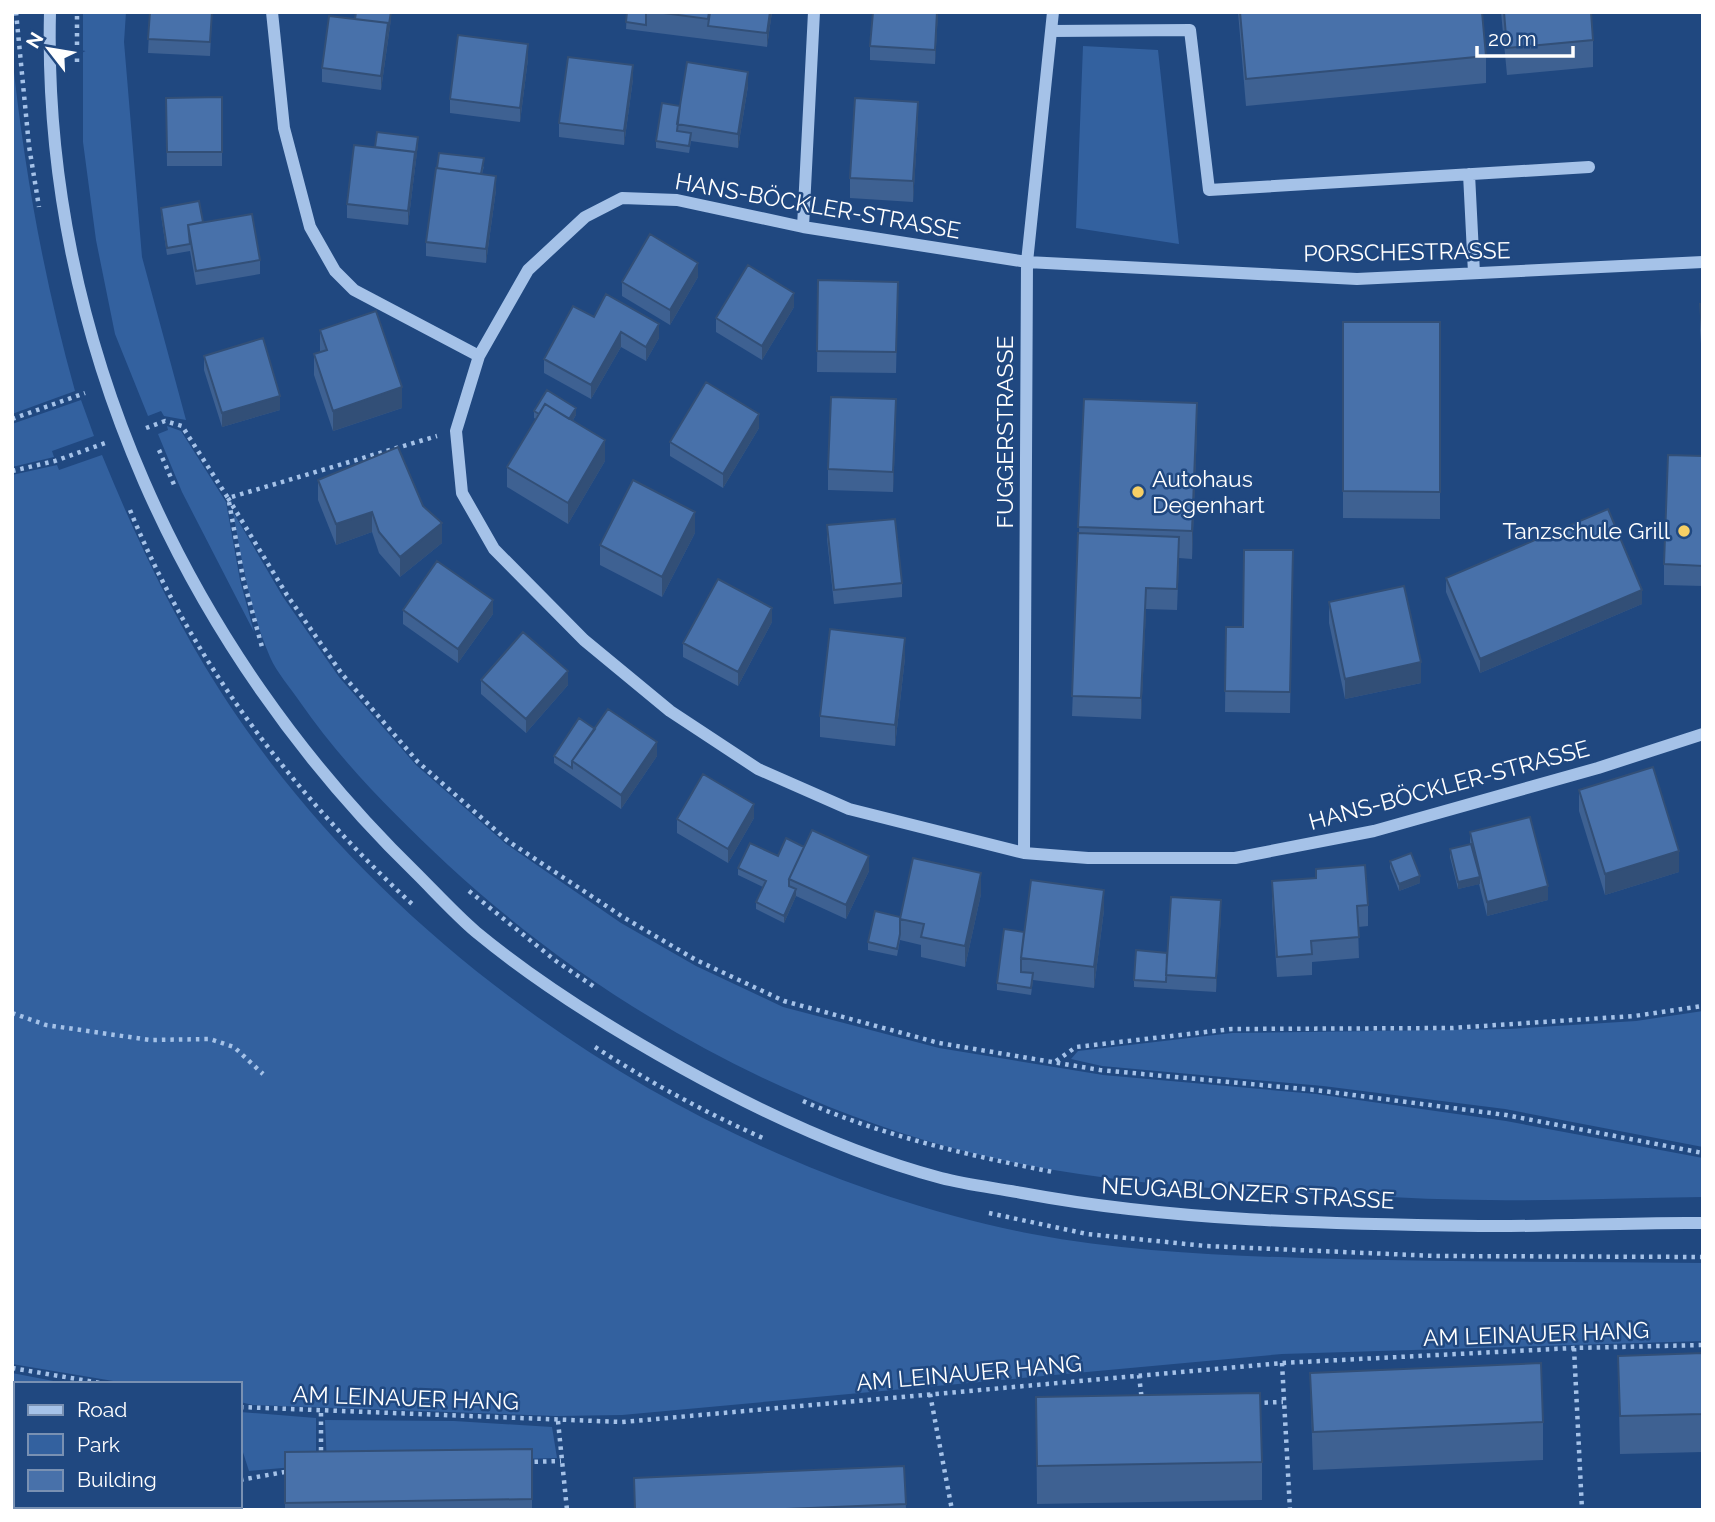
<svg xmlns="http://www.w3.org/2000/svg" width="1715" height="1522" font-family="Raleway,sans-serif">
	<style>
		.green { fill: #33619f }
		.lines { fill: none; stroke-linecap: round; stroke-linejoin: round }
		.path { stroke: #a5c2e8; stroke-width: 4.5; stroke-dasharray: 3.5 5; stroke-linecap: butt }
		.minor { stroke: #a5c2e8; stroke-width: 12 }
		.wall { fill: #3e6192 }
		.shaded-wall { fill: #324f77 }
		.building { fill: #4871aa; stroke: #324f77; stroke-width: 2 }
		.poi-dot { fill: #f6cf65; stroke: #204880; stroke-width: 2.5 }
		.labels { text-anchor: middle; stroke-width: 5; stroke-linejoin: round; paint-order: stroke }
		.street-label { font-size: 23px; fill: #fff; stroke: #204880 }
		.poi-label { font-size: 23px; fill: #fff; stroke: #204880; text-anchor: start }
	</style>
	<rect width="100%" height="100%" fill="#204880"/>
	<!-- green -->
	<path class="green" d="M83 12H126L124 42 142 257 186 420 164 416 161 411 148 416 115 334 96 240 83 142Z
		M1083 46 1158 50 1179 244 1076 228Z
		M12 54C24 169 44 280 75 391L12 414Z
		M81 400 94 436 52 451 54 457 12 467V424Z
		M167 426 181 431 226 502 240 580 254 632 182 492 158 434 168 430Z
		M102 455C135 536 172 615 219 689 393 962 716 1173 1032 1234 1121 1251 1213 1255 1303 1258 1437 1262 1570 1262 1703 1263V1341L1282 1354 622 1415 556 1416 253 1405 240 1402V1384H131L12 1364V475L57 465 59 470Z
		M233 512 283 597 339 677 416 765 506 844 621 923 696 966 783 1007 939 1048 1103 1075 1316 1094 1506 1121 1703 1158V1197C1632 1198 1561 1201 1490 1200 1434 1200 1378 1196 1322 1194 1196 1189 1067 1180 945 1146 761 1095 588 994 448 865 394 814 342 763 300 702 290 687 277 673 270 657 250 611 242 561 233 512Z
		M1703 1011V1147L1505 1109 1323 1086 1102 1066 1071 1059 1078 1051 1232 1033 1510 1029 1636 1021Z
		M12 1373 69 1384H16V1466L12 1464Z
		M240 1412 316 1418V1465L249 1471 240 1443Z
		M325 1420 454 1421 552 1427 557 1458 327 1464Z"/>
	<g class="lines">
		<!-- path -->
		<path class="path" d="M16 12 29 146 39 207
			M77 62V12
			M12 419 85 393
			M146 428 165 421 182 426 228 498 437 436
			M159 450 175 487
			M12 471 55 461 108 442
			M228 498 287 595 342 674 418 762 508 841 623 917 696 960 784 1001 939 1043 1100 1070 1315 1090 1506 1115 1703 1153
			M229 502 243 578 262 647
			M130 510C191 660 293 794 412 904
			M469 891 556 961 596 988
			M12 1013 46 1025 150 1040 210 1039 234 1047 263 1074
			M595 1047C649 1082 706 1113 765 1139
			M1056 1061 1076 1047 1232 1029 1452 1028 1634 1016 1703 1006
			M803 1101C883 1136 967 1155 1053 1172
			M989 1213 1087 1234 1206 1246 1435 1256 1703 1257
			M1574 1348 1582 1510
			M1282 1363 1290 1510
			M12 1368 106 1384
			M1139 1375 1142 1401
			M930 1394 952 1510
			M1256 1403 1283 1402
			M240 1407 622 1422 1282 1363 1574 1348 1703 1345
			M321 1413V1457
			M558 1421 567 1510
			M526 1462 561 1461
			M240 1480 290 1471
			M109 1510 125 1506"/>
		<!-- minor -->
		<path class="minor" d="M50 12C42 338 186 650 417 874 436 893 455 914 476 932 539 984 610 1028 682 1068 763 1113 851 1154 941 1178 968 1185 996 1188 1022 1193 1172 1221 1327 1224 1479 1226 1554 1227 1628 1222 1703 1223
			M272 12 284 128 310 227 335 271 354 290 479 356
			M1051 31 1190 30 1209 190 1589 167
			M1469 174 1474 273
			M803 227 814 12
			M1703 262 1357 279 1027 262 803 227 677 200 622 198 585 217 528 270 479 356 456 431 462 493 494 549 584 640 670 711 758 769 849 809 1024 853 1088 858H1235L1374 831 1598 768 1703 734
			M1024 853 1027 262 1053 12"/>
	</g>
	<!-- wall -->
	<path class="wall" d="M150 12H212L210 56 148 53Z
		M627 12H772L767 47 626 29Z
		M938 12 935 64 870 60V46Z
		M1238 12H1482L1486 56V83L1246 106Z
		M1501 12H1591L1593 40V67L1507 75Z
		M355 19H391L381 90 322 82V68Z
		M528 59 520 122 450 113V99Z
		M633 79 624 145 559 137V123Z
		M748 86 738 148 691 141 689 153 656 148V141L680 106Z
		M222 97V166H167L166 98Z
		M918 123 913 202 850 198V178Z
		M418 144 408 225 347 218V204L375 147Z
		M484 166 482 174 496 190 486 263 426 256V242Z
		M161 208 203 222 260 260V274L196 285 190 251 167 255 161 215Z
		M698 277 670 325 622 296V282Z
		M818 280 898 282 896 373 817 372Z
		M1700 304H1703V370L1700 331Z
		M794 307 762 360 716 332V318Z
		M594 317 659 338 646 361 621 347 591 399 544 373V359Z
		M1343 322H1440V519L1343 518Z
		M320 330 402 408 333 431 314 375V354L320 352Z
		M204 356 280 410 222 427 204 370Z
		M1084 399 1197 430 1192 559 1179 558 1177 610 1146 609 1141 719 1072 716Z
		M534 411 576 415 573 420 605 461 568 524 507 487V467L536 419 534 418Z
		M896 420 893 492 828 490V469Z
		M759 428 723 488 670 456V442Z
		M1703 456V586L1664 585V564Z
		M318 480 423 506 442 543 400 577 379 553 372 532 336 545 318 500Z
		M827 525 902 583V597L834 604 827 539Z
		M695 533 662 597 600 565V545Z
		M1293 550 1290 713 1225 712 1226 627H1243Z
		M1446 578 1642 604 1480 673 1446 592Z
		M1329 602 1421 683 1345 699 1329 623Z
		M403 610 493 614 458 663 403 624Z
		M772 622 738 686 683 657V643Z
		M905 658 895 746 820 737V716Z
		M481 680 568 685 526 733 481 694Z
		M595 729 657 756 621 809 554 763V756Z
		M1579 790 1679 872 1605 895 1579 811Z
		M754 818 728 863 677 833V819Z
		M1470 832 1548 900 1487 916 1479 884 1458 889 1450 857V849L1470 844Z
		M804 847 869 871 846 919 796 896 784 923 756 909V902L763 887 738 875V868L778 856Z
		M1390 861 1420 883 1399 891 1390 868Z
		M1316 869 1368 905V926L1358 927 1359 958 1312 962V975L1277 977 1272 902V881L1316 878Z
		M981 894 965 967 921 957V945L900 940 897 956 868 950V942L900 917Z
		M1104 910 1094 988 1033 980 1031 995 997 990V983L1024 932Z
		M1221 914 1216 992 1134 987V980L1167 953Z
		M1703 1353V1452L1620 1454 1618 1356Z
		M1310 1373 1543 1422V1460L1313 1470Z
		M1036 1397 1262 1462V1500L1037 1504Z
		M532 1449V1510H285V1452Z
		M904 1466 906 1510H635Z"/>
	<!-- shaded-wall -->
	<path class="shaded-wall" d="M391 12V19L381 90V76Z
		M770 12H772L767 47V33Z
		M937 12H938L935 64V50Z
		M528 44V59L520 122V108Z
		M633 65V79L624 145V131Z
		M748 72V86L738 148V134Z
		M918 102V123L913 202V181Z
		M418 137V144L408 225V211Z
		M496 176V190L486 263V249Z
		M698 263V277L670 325V310Z
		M794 293V307L762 360V346Z
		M659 324V338L646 361V347Z
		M621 332V347L591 399V385Z
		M402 387V408L333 431V411Z
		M280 396V410L222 427V413Z
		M896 399V420L893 492V472Z
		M1197 403V430L1192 559V531Z
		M576 408V415L563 436V429Z
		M759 414V428L723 488V474Z
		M605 440V461L568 524V503Z
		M372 512V532L336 545V524Z
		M695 512V533L662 597V577Z
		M442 523V543L400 577V557Z
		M1146 588V609L1141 719V698Z
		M1642 590V604L1480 673V659Z
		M493 600V614L458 663V649Z
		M772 608V622L738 686V672Z
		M905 638V658L895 746V725Z
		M1421 662V683L1345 699V679Z
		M568 671V685L526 733V719Z
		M657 742V756L621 809V795Z
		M754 804V818L728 863V849Z
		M1679 851V872L1605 895V874Z
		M869 856V871L846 919V905Z
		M981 873V894L965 967V946Z
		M1420 876V883L1399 891V884Z
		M1480 877V884L1458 889V882Z
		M1548 886V900L1487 916V902Z
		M796 889V896L784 923V916Z
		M1104 890V910L1094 988V967Z
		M1221 900V914L1216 992V978Z"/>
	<!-- building -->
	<path class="building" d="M150 12H212L210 42 148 39Z
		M356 12H391L388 30V23L355 19Z
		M627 12H646V25L626 22Z
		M656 12H709L708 19Z
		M710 12H770L767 33 708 26Z
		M873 12H937L935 50 870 46Z
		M1240 12H1482L1486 56 1246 79Z
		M1504 12H1591L1593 40 1507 48Z
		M329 16 388 23 381 76 322 68Z
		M458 35 528 44 520 108 450 99Z
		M568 57 633 65 624 131 559 123Z
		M687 62 748 72 738 134 677 124Z
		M222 97V152H167L166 98Z
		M855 98 918 102 913 181 850 178Z
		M662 103 680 106 677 131 691 133 689 146 656 141Z
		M377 132 418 137 415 159V152L375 147Z
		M354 145 415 152 408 211 347 204Z
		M439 153 484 158 481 174 437 168Z
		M436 168 496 176 486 249 426 242Z
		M199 201 203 222 188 225 190 244 167 248 161 208Z
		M252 214 260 260 196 271 188 225Z
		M650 234 698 263 670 310 622 282Z
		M748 265 794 293 762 346 716 318Z
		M818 280 898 282 896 352 817 351Z
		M606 294 659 324 646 347 621 332 591 385 544 359 573 306 594 317Z
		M1700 304H1703V343Z
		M376 311 402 387 333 411 314 354 327 350 320 330Z
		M1343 322H1440V492L1343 491Z
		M263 338 280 396 222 413 204 356Z
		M706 382 759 414 723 474 670 442Z
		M547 390 576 408 569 419 545 404 539 414 534 411Z
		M831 397 896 399 893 472 828 469Z
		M1084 399 1197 403 1192 531 1078 527Z
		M545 404 605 440 568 503 507 467Z
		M398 447 423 506 442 523 400 557 379 532 372 512 336 524 318 480Z
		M1668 455 1703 456V566L1664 564Z
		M633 480 695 512 662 577 600 545Z
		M1608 509 1642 590 1480 659 1446 578Z
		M895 519 902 583 834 590 827 525Z
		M1078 533 1179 537 1177 589 1146 588 1141 698 1072 696Z
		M1244 550H1293L1290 692 1225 691 1226 627H1243Z
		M437 561 493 600 458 649 403 610Z
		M718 579 772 608 738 672 683 643Z
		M1404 586 1421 662 1345 679 1329 602Z
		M830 629 905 638 895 725 820 716Z
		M523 632 568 671 526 719 481 680Z
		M608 709 657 742 621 795 572 761Z
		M579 718 595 729 572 761V768L554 756Z
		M1653 767 1679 851 1605 874 1579 790Z
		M703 774 754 804 728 849 677 819Z
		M1530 817 1548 886 1487 902 1470 832Z
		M812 830 869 856 846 905 789 879Z
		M786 838 804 847 789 879V886L796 889 784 916 756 902 766 881 738 868 750 843 778 856Z
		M1471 844 1480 877 1458 882 1450 849Z
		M1411 853 1420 876 1399 884 1390 861Z
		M913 858 981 873 965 946 921 937 924 924 900 919Z
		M1365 865 1368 905 1357 906 1359 937 1311 941 1312 954 1277 957 1272 881 1316 878V869Z
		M1031 880 1104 890 1094 967 1021 958Z
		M1171 897 1221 900 1216 978 1166 975Z
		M875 911 900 917V934L897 949 868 942Z
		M1004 929 1024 932 1021 958V972L1033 973 1031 988 997 983Z
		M1136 950 1167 953 1166 982 1134 980Z
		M1703 1353V1414L1620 1416 1618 1356Z
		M1541 1363 1543 1422 1313 1432 1310 1373Z
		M1260 1393 1262 1462 1037 1466 1036 1397Z
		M532 1449V1499L285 1503V1452Z
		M904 1466 906 1504 760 1510H635L634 1478Z"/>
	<!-- markers -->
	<g class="poi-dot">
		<circle cx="1138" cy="492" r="7"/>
		<circle cx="1684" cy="531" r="7"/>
	</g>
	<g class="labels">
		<!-- street labels -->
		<g class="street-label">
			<text transform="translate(818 206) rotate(10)" y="8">HANS-BÖCKLER-STRASSE</text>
			<text transform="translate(1407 252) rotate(-1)" y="8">PORSCHESTRASSE</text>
			<text transform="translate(1005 432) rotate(-90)" y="8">FUGGERSTRASSE</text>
			<text transform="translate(1449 785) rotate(-15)" y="8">HANS-BÖCKLER-STRASSE</text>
			<text transform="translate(1248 1193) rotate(3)" y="8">NEUGABLONZER STRASSE</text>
			<text transform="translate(1536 1334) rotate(-2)" y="8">AM LEINAUER HANG</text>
			<text transform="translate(969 1373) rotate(-5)" y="8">AM LEINAUER HANG</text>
			<text transform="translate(406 1398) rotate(2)" y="8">AM LEINAUER HANG</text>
		</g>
		<!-- poi labels -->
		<g class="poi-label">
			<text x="1152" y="487">Autohaus<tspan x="1152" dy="26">Degenhart</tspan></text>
			<text x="1670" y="539" text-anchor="end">Tanzschule Grill</text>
		</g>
	</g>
	<!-- border -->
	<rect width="1715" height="1522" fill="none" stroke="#ffffff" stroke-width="28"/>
	<!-- legend -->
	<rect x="14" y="1382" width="228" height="126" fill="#204880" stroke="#7991b3" stroke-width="2"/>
	<rect x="28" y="1405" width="35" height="10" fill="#a5c2e8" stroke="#7991b3" stroke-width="2"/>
	<text x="77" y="1417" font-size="21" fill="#ffffff">Road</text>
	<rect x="28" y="1434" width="35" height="21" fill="#33619f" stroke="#7991b3" stroke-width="2"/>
	<text x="77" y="1452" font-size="21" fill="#ffffff">Park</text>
	<rect x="28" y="1470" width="35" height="21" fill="#4871aa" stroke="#7991b3" stroke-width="2"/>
	<text x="77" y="1487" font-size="21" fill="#ffffff">Building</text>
	<!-- north arrow -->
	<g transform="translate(49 49) rotate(301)" stroke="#204880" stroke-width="5" paint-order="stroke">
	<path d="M0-5L12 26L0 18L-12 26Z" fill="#ffffff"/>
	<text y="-10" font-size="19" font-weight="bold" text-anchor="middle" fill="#ffffff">N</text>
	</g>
	<!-- scale -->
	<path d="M1477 46v10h96v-10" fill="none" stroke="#ffffff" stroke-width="3.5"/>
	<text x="1488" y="46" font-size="21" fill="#ffffff" stroke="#204880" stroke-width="5" paint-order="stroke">20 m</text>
</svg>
